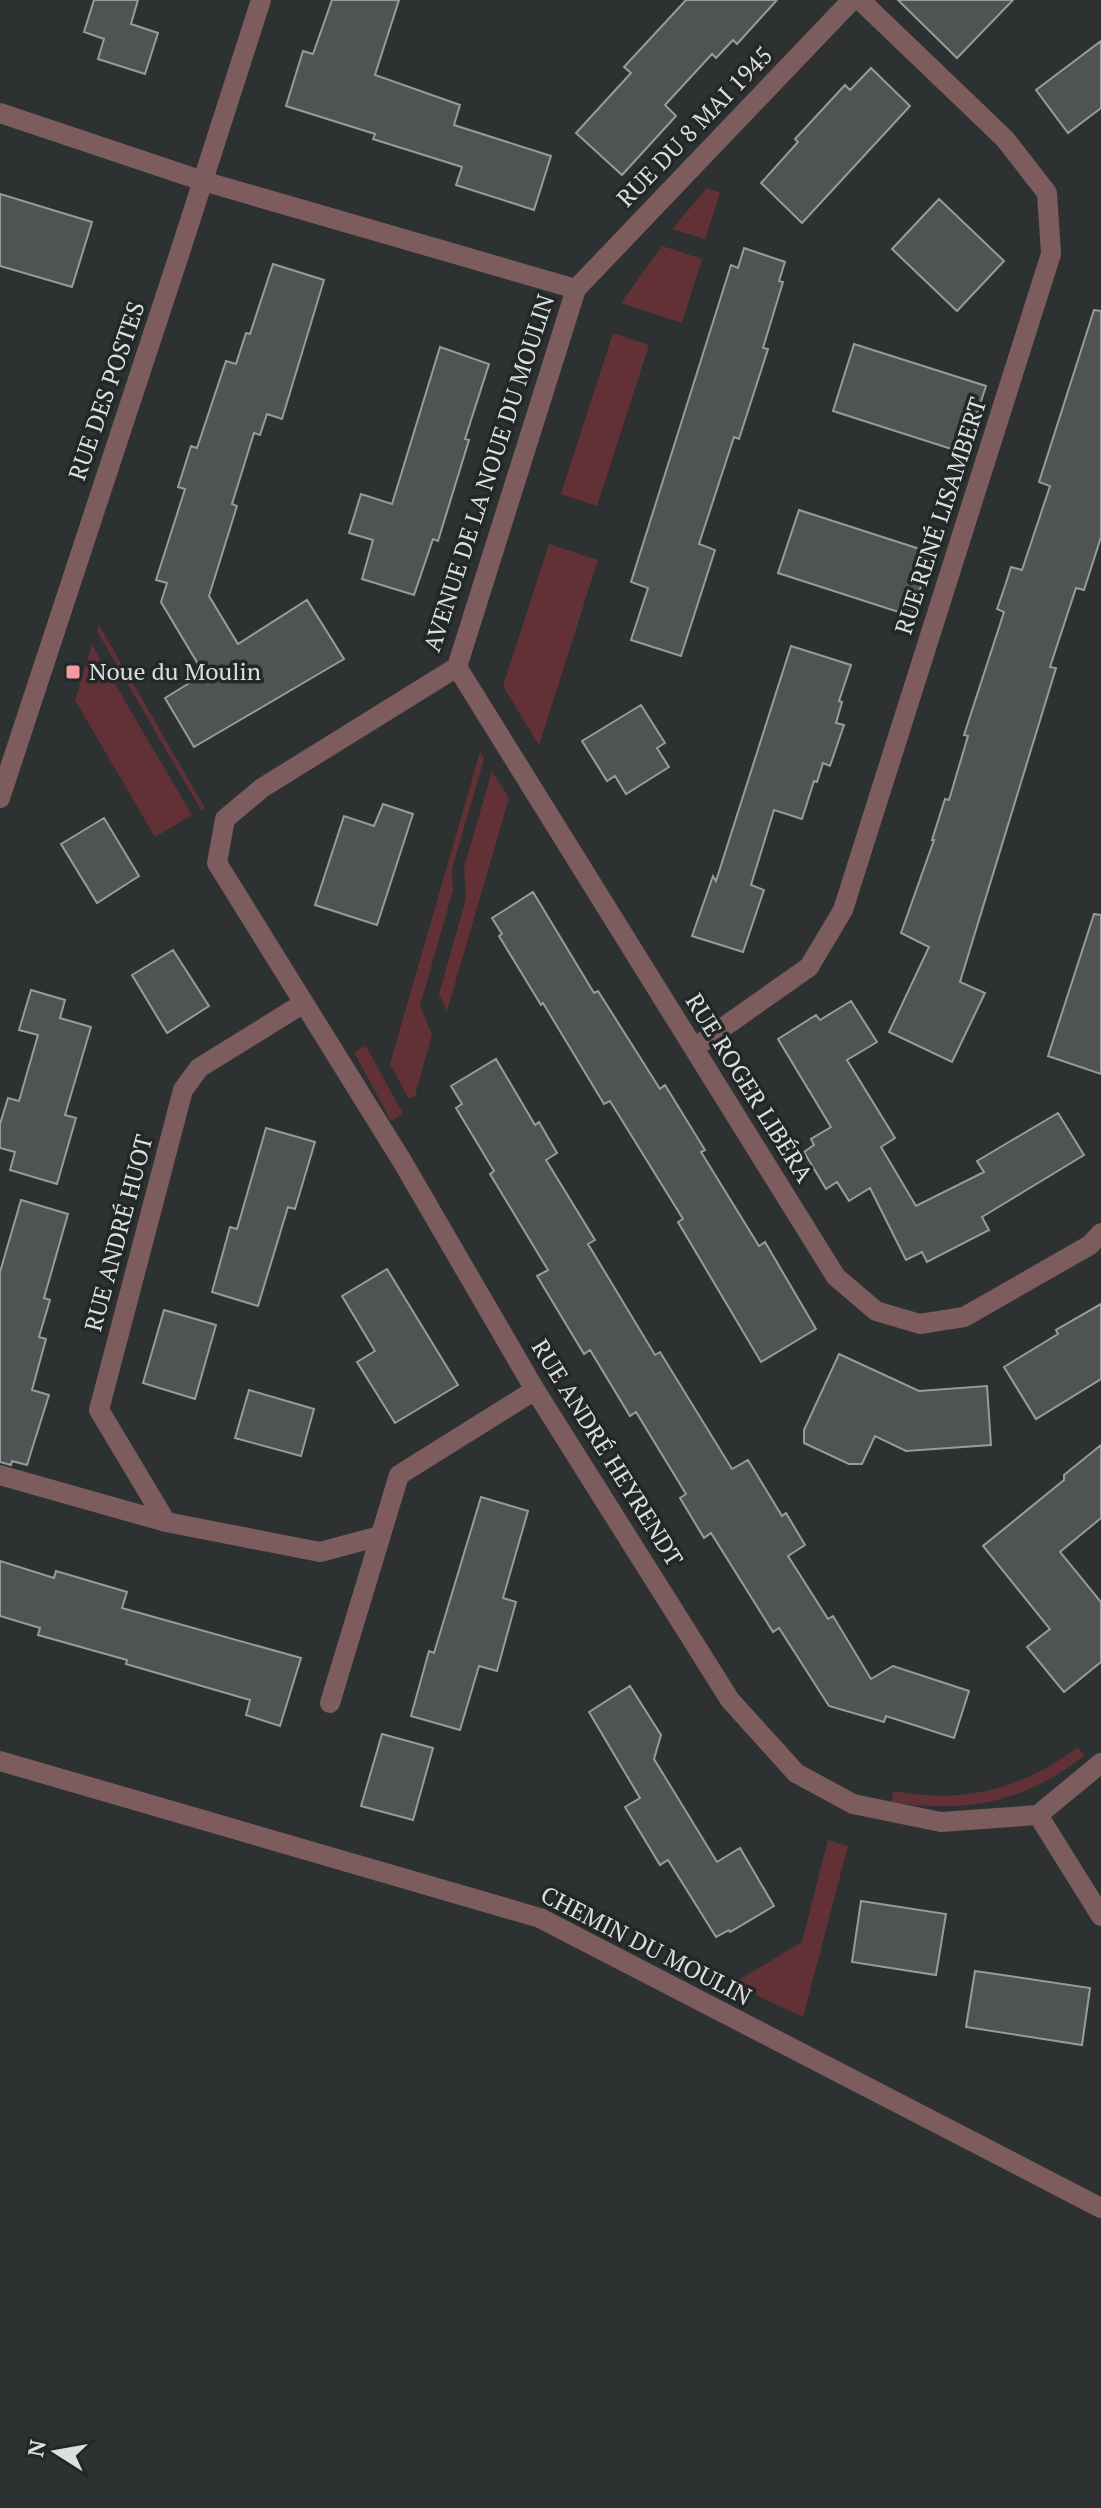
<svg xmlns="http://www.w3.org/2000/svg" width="1101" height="2508" font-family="'PT Serif',serif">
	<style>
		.green { fill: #623136 }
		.building { fill: #4f5354; stroke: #969b9c; stroke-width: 2 }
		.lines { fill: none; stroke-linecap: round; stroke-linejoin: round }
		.minor { stroke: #7d5c5d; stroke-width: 20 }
		.poi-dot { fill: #f49aa1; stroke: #232728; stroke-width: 3 }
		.labels { text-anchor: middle; stroke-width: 7; stroke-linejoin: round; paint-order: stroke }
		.street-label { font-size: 24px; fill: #dcdfdf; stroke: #232728 }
		.poi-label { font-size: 24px; fill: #dcdfdf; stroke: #232728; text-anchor: start }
	</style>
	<rect width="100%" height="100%" fill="#2d3132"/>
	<!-- green -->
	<path class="green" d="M707 188 720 193 705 239 672 229Z
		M662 246 702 259 682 323 621 303Z
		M613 333 649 345 597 506 561 494Z
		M549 544 598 560 539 745 503 686Z
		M99 625 205 808 201 810 97 631Z
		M92 645 192 815 155 837 75 700Z
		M480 752 484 759 452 869 453 890 420 1006 432 1034 415 1096 409 1099 390 1064Z
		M492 771 509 798 447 1011 439 994 466 899 464 868Z
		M366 1046 403 1114 391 1121 354 1052Z
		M1078 1747 1084 1756C1025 1802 966 1814 892 1802L893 1791C963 1804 1021 1790 1078 1747Z
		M828 1840 848 1846 803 2017 732 1984 802 1942Z"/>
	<!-- building -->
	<path class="building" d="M94 0H138L131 24 158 33 145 74 98 59 104 39 84 32Z
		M332 0H399L375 75 460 105 454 125 551 156 534 210 456 185 462 167 373 139 375 134 286 106 303 51 313 54Z
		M686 0H777L737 44 733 40 716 58 712 54 665 105 676 116 622 175 576 133 631 73 624 67Z
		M898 0H1013L957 58Z
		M1101 41V108L1068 133 1036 90Z
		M871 68 910 106 802 223 761 183 798 142 795 139 845 85 850 90Z
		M0 194 92 222 72 287 0 266Z
		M939 199 1004 261 957 311 892 249Z
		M744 248 785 262 779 281 783 282 763 348 768 349 739 439 734 437 699 544 715 550 681 656 631 640 648 588 631 582 731 265 738 268Z
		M273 264 324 280 282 419 267 414 260 435 254 433 232 504 237 506 209 596 238 644 307 600 344 659 194 747 165 698 204 674 161 602 167 583 156 580 185 489 178 487 191 446 197 448 226 361 236 364 246 333 250 334Z
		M1094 310 1101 311V537L1084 590 1076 588 1050 667 1056 668 960 982 985 993 952 1062 889 1032 929 947 901 933 934 840H932L945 799 949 800 968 736 964 735 1004 612 997 609 1005 586 1011 567 1022 570 1050 486 1039 482Z
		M854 344 986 386 964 453 833 411Z
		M440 347 489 364 465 439 469 440 438 541 433 539 414 595 362 579 373 540 349 533 361 494 392 504Z
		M799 510 932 553 911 616 778 573Z
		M791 646 851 665 839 701 842 702 836 723 844 725 830 766 823 763 817 782 814 781 802 819 774 810 751 885 764 890 743 952 692 936 713 876 716 881Z
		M641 705 665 743 657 748 669 767 626 794 615 776 607 781 582 741Z
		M383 804 413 814 377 925 315 905 344 816 374 826Z
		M104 818 139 876 97 903 61 844Z
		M533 892 594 993 598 991 660 1089 665 1085 705 1150 701 1152 759 1246 765 1242 816 1329 761 1362 678 1222 683 1219 610 1101 604 1104 543 1003 541 1005 499 936 502 934 492 918Z
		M1094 914 1101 915V1074L1048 1056Z
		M173 950 209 1006 167 1033 132 975Z
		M31 990 65 1000 60 1018 91 1027 65 1115 76 1118 57 1184 10 1170 15 1152 0 1148V1124L8 1098 19 1101 38 1035 19 1030Z
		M851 1001 877 1042 847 1060 895 1138 881 1147 916 1206 984 1172 977 1161 1058 1113 1084 1155 982 1217 989 1230 927 1262 922 1252 906 1260 870 1188 849 1201 837 1182 826 1189 804 1152 814 1145 811 1139 831 1127 778 1039 816 1015 820 1020Z
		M496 1059 535 1125 539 1122 557 1153 546 1160 595 1240 588 1244 655 1355 660 1352 732 1469 748 1460 782 1516 786 1513 805 1545 788 1556 828 1619 833 1616 871 1679 893 1666 969 1691 954 1738 886 1716 884 1722 829 1706 779 1628 773 1632 711 1533 704 1538 680 1498 686 1494 636 1412 630 1416 590 1350 584 1354 537 1276 548 1270 490 1174 494 1171 456 1108 462 1104 451 1086Z
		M266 1128 315 1142 295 1209 288 1207 258 1306 212 1292 230 1227 237 1229Z
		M21 1200 68 1214 44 1298 50 1300 39 1337 46 1339 32 1390 49 1395 27 1465 12 1461 11 1465 0 1462V1272Z
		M387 1269 458 1385 395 1423 357 1362 375 1351 342 1296Z
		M1101 1304V1379L1036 1419 1004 1367 1058 1334 1056 1330Z
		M164 1310 216 1325 195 1399 143 1383Z
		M839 1354 919 1391 987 1386 991 1445 906 1451 875 1436 862 1464H849L804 1443V1430Z
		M249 1390 314 1409 301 1456 235 1438Z
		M1101 1445V1518L1060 1552 1101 1602V1662L1064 1692 1027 1647 1050 1629 983 1546 1064 1480V1475Z
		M481 1497 528 1511 503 1598 516 1602 497 1671 479 1666 460 1730 411 1716 429 1651 434 1653Z
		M0 1561 54 1578 56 1571 127 1592 122 1608 301 1658 280 1726 246 1715 250 1700 126 1664 127 1660 38 1635 40 1628 0 1616Z
		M630 1686 661 1735 654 1759 717 1862 740 1848 774 1906 730 1932 729 1930 716 1937 668 1860 660 1865 625 1807 640 1798 589 1712Z
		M382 1734 433 1748 413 1820 361 1806Z
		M861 1901 946 1914 936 1975 852 1962Z
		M975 1971 1090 1988 1082 2045 966 2027Z"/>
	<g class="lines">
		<!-- minor -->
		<path class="minor" d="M0 113 203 181 576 289 457 667 262 788 225 819 217 863 402 1161 535 1390 730 1700 796 1773 853 1804 941 1822 1038 1815 1101 1763
			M576 289 852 0
			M457 667 836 1277 876 1311 920 1324 964 1317 1090 1245 1101 1233
			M0 798 180 252 261 0
			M694 1048 809 967 843 910 1051 254 1047 193 1005 139 860 0
			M0 1475 166 1522 320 1552 380 1536
			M166 1522 99 1410 183 1090 199 1068 304 1003
			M330 1703 399 1475 535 1390
			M0 1761 540 1918 1101 2208
			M1038 1815 1101 1916"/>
	</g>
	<!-- markers -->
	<rect class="poi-dot" x="65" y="664" width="16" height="16" rx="4"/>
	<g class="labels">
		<!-- street labels -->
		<g class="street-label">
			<text transform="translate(695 127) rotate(-46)" y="8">RUE DU 8 MAI 1945</text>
			<text transform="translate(107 391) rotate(-71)" y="8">RUE DES POSTES</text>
			<text transform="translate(489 473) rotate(-72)" y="8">AVENUE DE LA NOUE DU MOULIN</text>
			<text transform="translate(941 516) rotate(-72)" y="8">RUE RENÉ LISAMBERT</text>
			<text transform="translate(749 1088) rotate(58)" y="8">RUE ROGER LIBÉRA</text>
			<text transform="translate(119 1233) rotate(-75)" y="8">RUE ANDRÉ HUOT</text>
			<text transform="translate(607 1453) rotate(58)" y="8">RUE ANDRÉ HEYRENDT</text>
			<text transform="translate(646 1946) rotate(27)" y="8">CHEMIN DU MOULIN</text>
		</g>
		<!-- poi labels -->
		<g class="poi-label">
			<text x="89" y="680">Noue du Moulin</text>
		</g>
	</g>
	<!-- north arrow -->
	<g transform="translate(56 2452) rotate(281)" stroke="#232728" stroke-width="6" paint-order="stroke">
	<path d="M0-6L14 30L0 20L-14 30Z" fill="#dcdfdf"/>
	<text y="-12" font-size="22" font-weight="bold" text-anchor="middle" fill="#dcdfdf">N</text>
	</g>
</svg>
